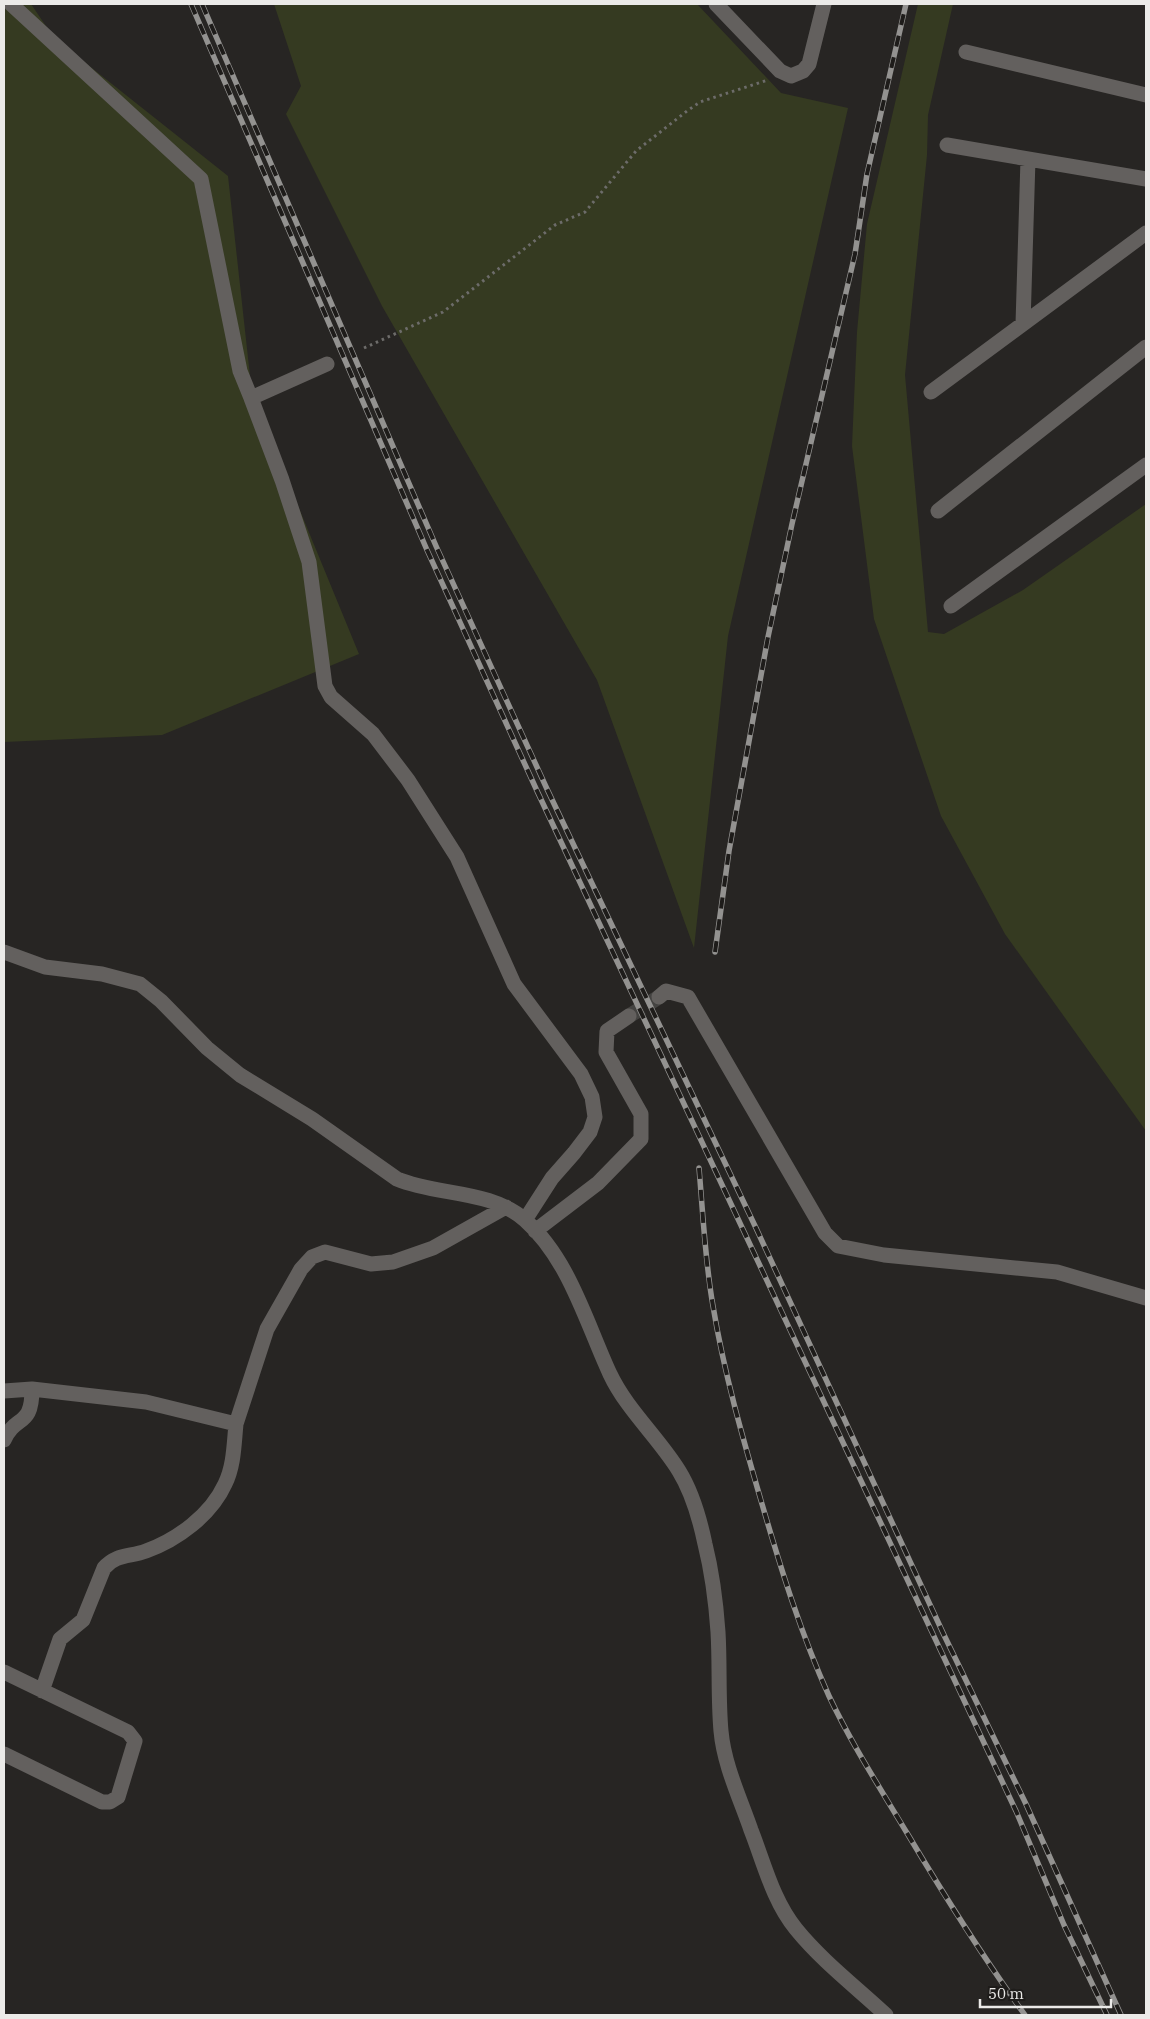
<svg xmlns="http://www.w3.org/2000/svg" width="1150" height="2019" font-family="'IBM Plex Serif',serif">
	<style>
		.grass { fill: #353a21 }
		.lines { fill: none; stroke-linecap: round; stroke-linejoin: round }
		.minor-tunnel { stroke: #444341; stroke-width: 15; stroke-dasharray: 15 8; stroke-linecap: butt }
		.path { stroke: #6d6c6a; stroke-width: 3; stroke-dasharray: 2.5 4; stroke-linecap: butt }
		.minor { stroke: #63605e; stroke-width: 15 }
		.rail-casing { stroke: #939290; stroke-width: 5.5 }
		.rail { stroke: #1e1c1a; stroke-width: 4; stroke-dasharray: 11; stroke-linecap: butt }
	</style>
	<rect width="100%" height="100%" fill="#272523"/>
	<!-- grass -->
	<path class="grass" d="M4 4H31L54 38 228 176 252 394 359 654 162 735 4 742Z
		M274 4H697L781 93 848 108 728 636 694 948 597 680 382 306 286 114 301 86Z
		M918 4H953L928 115 927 155 905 375 928 632 944 634 1023 590 1146 504V1131L1005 934 941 816 874 619 852 446 857 332 867 224Z"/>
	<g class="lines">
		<!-- minor-tunnel -->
		<path class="minor-tunnel" d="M629 1016 659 997"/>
		<!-- path -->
		<path class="path" d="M364 348 443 312 555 225 585 212 636 151 687 111 700 102 768 80"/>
		<!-- minor -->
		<path class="minor" d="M11 4 201 179 240 371 251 398 327 364
			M716 4 780 71 791 76 803 71 809 64 824 4
			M966 52 1146 95
			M947 145 1146 179
			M1023 324 1028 159
			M931 392 1146 233
			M251 398 282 480 309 562 325 686 331 697 373 734 408 780 457 857 514 984 581 1074 592 1097 595 1117 590 1132 574 1153 552 1178 525 1220
			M938 511 1146 347
			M951 606 1146 465
			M4 952 45 967 102 974 140 984 161 1001 207 1048 240 1075 312 1119 397 1179C438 1196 489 1189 525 1220 569 1259 586 1322 610 1374 627 1410 658 1437 679 1471 692 1492 700 1520 705 1544 712 1572 716 1603 718 1632 720 1665 718 1698 721 1731 724 1765 740 1798 751 1830 764 1863 773 1901 796 1929 822 1961 856 1987 886 2015
			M659 997 666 991 688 997 825 1233 838 1246 884 1255 1057 1272 1146 1298
			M535 1231 598 1183 641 1139V1114L606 1052 607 1031 629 1016
			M32 1389 146 1402 236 1424 267 1329 301 1269 312 1257 325 1252 371 1264 393 1262 433 1248 506 1207
			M4 1391 32 1389C32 1428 16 1414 4 1440
			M4 1672 128 1732 135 1741 118 1797 110 1802H102L4 1754
			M42 1691 60 1639 83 1620 104 1568C116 1554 130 1557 146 1551 177 1540 211 1515 225 1484 234 1466 234 1444 236 1424"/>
		<!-- rail casing -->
		<g class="rail-casing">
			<path id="rail" d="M191 4 427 550 538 793 1016 1811 1064 1925 1107 2015
				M202 4 436 546 547 789 756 1228 944 1635 1025 1802 1121 2015
				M715 952 729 851 768 637 792 524 855 254 867 174 906 4
				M699 1168C703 1214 705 1261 713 1306 724 1373 743 1439 762 1504 781 1569 801 1634 829 1696 851 1743 880 1788 907 1833 944 1895 982 1956 1025 2015"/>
		</g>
		<!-- rail -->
		<use href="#rail" class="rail"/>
	</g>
	<!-- border -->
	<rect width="1150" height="2019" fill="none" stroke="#ebeae8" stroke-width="10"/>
	<!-- scale -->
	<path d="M980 1999v8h131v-8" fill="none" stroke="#ebeae8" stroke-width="2.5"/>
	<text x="988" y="1999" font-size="15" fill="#ebeae8" stroke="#1e1c1a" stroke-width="4" paint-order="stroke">50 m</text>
</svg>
